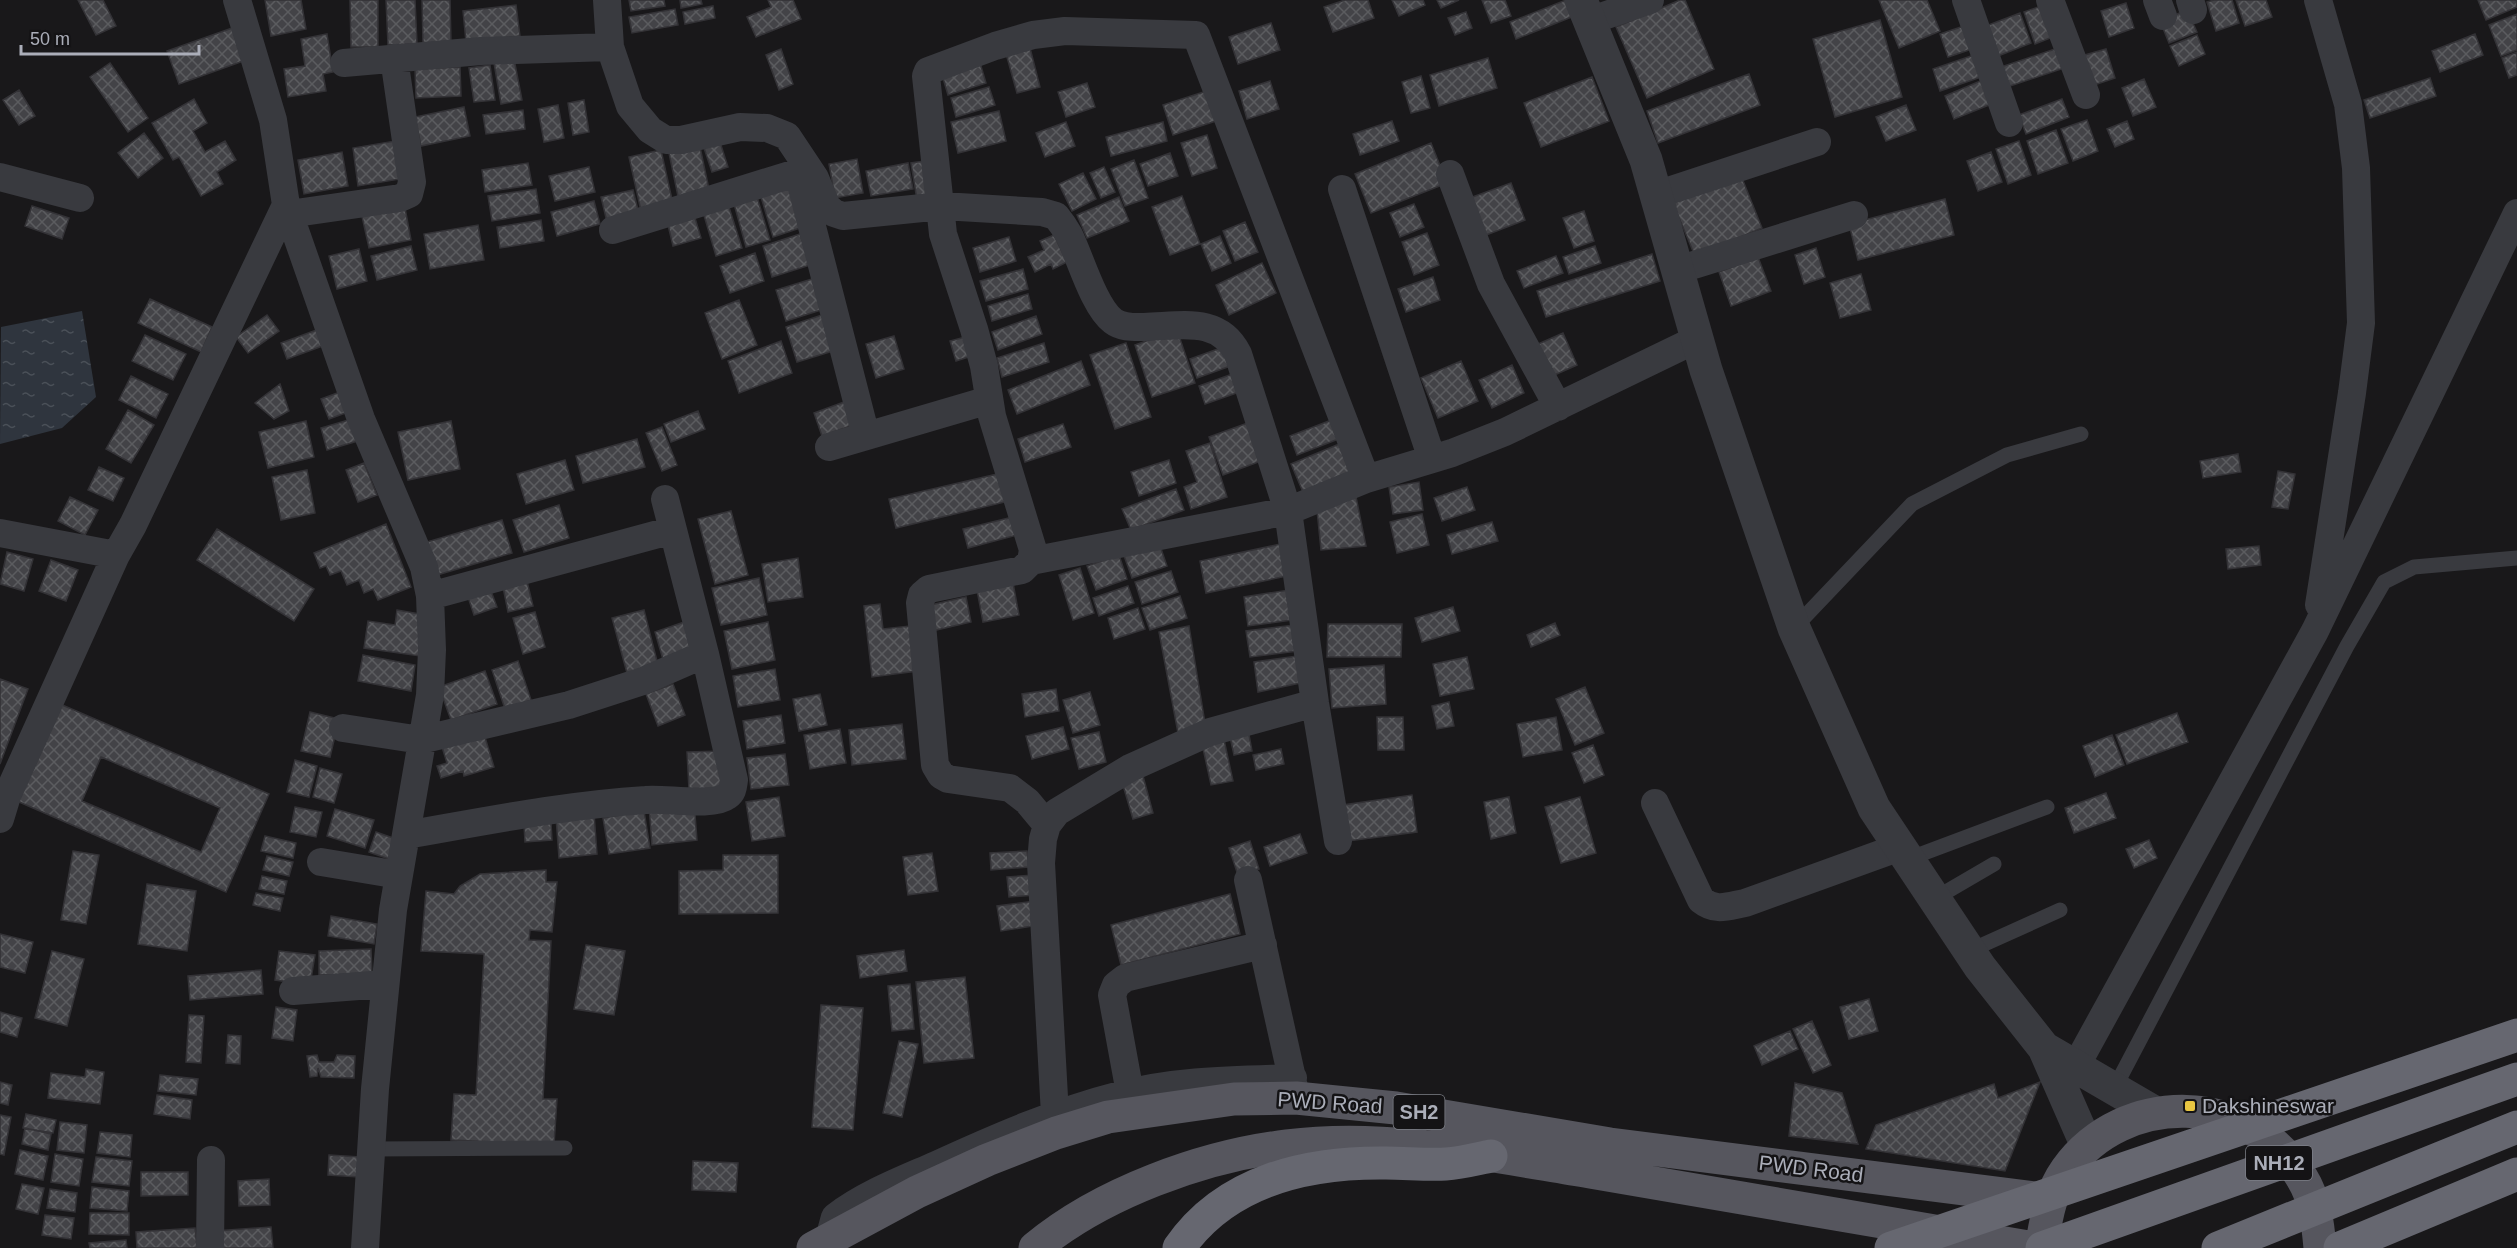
<svg xmlns="http://www.w3.org/2000/svg" width="2517" height="1248" font-family="Arial,sans-serif">
	<style>
		.water { fill: url(#water-ripples) }
		.building { fill: url(#building-cross-hatch); stroke: #333236; stroke-width: 1.5; fill-rule: evenodd }
		.lines { fill: none; stroke-linecap: round; stroke-linejoin: round }
		.service { stroke: #393a3f; stroke-width: 15 }
		.minor { stroke: #393a3f; stroke-width: 28 }
		.tertiary { stroke: #393a3f; stroke-width: 33 }
		.primary { stroke: #56565e; stroke-width: 33 }
		.motorway { stroke: #666770; stroke-width: 33 }
		.motorway-bridge { stroke: #666770; stroke-width: 33 }
		.poi-dot { fill: #e9c642; stroke: #141315; stroke-width: 2 }
		.labels { text-anchor: middle; stroke-width: 5; stroke-linejoin: round; paint-order: stroke }
		.shield { fill: #141315; stroke: #7e8088; stroke-width: 1.5 }
		.shield-label { font-size: 20px; font-weight: bold; fill: #abaeb9 }
		.street-label { font-size: 21px; fill: #abaeb9; stroke: #141315 }
		.poi-label { font-size: 21px; fill: #abaeb9; stroke: #141315; text-anchor: start }
	</style>
	<defs>
		<pattern id="water-ripples" width="26" height="14" patternUnits="userSpaceOnUse" patternTransform="scale(1.5)"><rect width="26" height="14" fill="#2f353e"/><path d="M2 4q2-2 4 0t4 0M15 11q2-2 4 0t4 0" fill="none" stroke="#4a5058"/></pattern>
		<pattern id="building-cross-hatch" width="8" height="8" patternUnits="userSpaceOnUse" patternTransform="scale(1.5)"><rect width="8" height="8" fill="#434347"/><path d="M0 0l8 8M0 8l8-8" fill="none" stroke="#5b5c5f"/></pattern>
	</defs>
	<rect width="100%" height="100%" fill="#19181a"/>
	<!-- water -->
	<path class="water" d="M82 311 96 397 62 428 0 444 1 327Z"/>
	<!-- building -->
	<path class="building" d="M78 0H103L116 26 96 35Z
		M265 0H301L306 29 271 36Z
		M350 0H378V47H351Z
		M386 0H415L417 44 388 45Z
		M422 0H450L451 42 423 43Z
		M629 0H664L665 6 631 11Z
		M680 0H701L702 4 681 8Z
		M768 0H793L801 19 756 37 747 17 771 7Z
		M1345 0H1368L1374 18 1333 32 1324 7Z
		M1392 0H1423L1425 5 1399 16Z
		M1437 0H1459L1441 8Z
		M1482 0H1505L1511 16 1491 23Z
		M1566 0 1574 16 1516 39 1510 22Z
		M1680 0H1685L1714 69 1647 98 1616 27Z
		M1879 0H1927L1940 31 1899 48Z
		M2214 0H2232L2239 23 2216 31 2207 2Z
		M2236 0H2266L2272 17 2245 26Z
		M2478 0H2517V7L2486 20Z
		M2126 3 2134 28 2109 37 2101 11Z
		M516 5 520 36 466 42 463 11Z
		M2044 5 2055 36 2035 44 2024 12Z
		M713 6 715 18 685 24 683 12Z
		M675 9 678 25 632 33 629 17Z
		M2187 10 2197 32 2169 43 2160 21Z
		M1466 12 1472 28 1455 35 1448 18Z
		M2020 13 2031 43 1998 56 1986 26Z
		M2517 14V50L2501 56 2489 25Z
		M1880 20 1902 97 1835 117 1813 39Z
		M1271 23 1280 50 1238 64 1229 37Z
		M1967 25 1975 48 1948 57 1940 34Z
		M235 27 246 60 179 84 167 51Z
		M327 34 333 72 323 74 326 91 288 97 284 69 305 66 301 39Z
		M2475 34 2483 55 2440 72 2432 51Z
		M2197 35 2205 54 2179 66 2170 46Z
		M1029 44 1040 87 1017 93 1005 50Z
		M2061 47 2067 67 2001 89 1995 69Z
		M781 49 793 84 779 90 766 55Z
		M2106 49 2115 78 2091 86 2081 56Z
		M2517 52V75L2509 78 2502 58Z
		M1974 55 1981 77 1940 91 1933 69Z
		M978 56 986 83 948 95 940 68Z
		M1488 58 1497 88 1439 106 1430 75Z
		M514 59 522 100 501 104 494 63Z
		M110 63 148 118 128 132 90 77Z
		M490 65 495 100 474 102 469 68Z
		M460 67 461 96 416 98 415 69Z
		M1749 74 1760 105 1658 143 1647 111Z
		M1421 76 1430 108 1411 113 1402 82Z
		M1592 77 1609 121 1541 147 1524 103Z
		M2430 78 2436 96 2370 118 2364 100Z
		M1985 79 1994 103 1954 119 1945 96Z
		M2144 79 2156 107 2133 116 2122 88Z
		M1270 81 1279 109 1247 119 1239 91Z
		M1087 83 1095 107 1066 117 1058 92Z
		M989 87 995 105 956 117 951 98Z
		M1213 89 1222 119 1173 135 1163 105Z
		M19 90 35 116 19 125 3 100Z
		M194 99 207 123 193 131 205 152 225 141 236 160 217 172 223 184 201 196 179 157 173 160 152 123Z
		M2062 99 2069 117 2026 134 2019 115Z
		M584 100 589 132 573 135 568 103Z
		M558 105 564 138 544 142 538 109Z
		M1906 105 1916 130 1886 141 1876 117Z
		M464 107 470 136 421 146 415 117Z
		M523 110 525 129 486 134 483 115Z
		M999 111 1006 141 958 153 951 122Z
		M2087 120 2098 151 2073 161 2061 129Z
		M1392 121 1399 141 1360 155 1353 134Z
		M2127 121 2134 139 2115 147 2107 129Z
		M1066 122 1075 146 1045 157 1036 133Z
		M1163 122 1167 141 1111 156 1106 137Z
		M2056 130 2068 163 2038 174 2027 141Z
		M144 133 163 158 138 178 118 153Z
		M1207 135 1217 168 1192 176 1181 143Z
		M719 139 728 167 712 172 703 145Z
		M401 140 406 178 358 186 353 148Z
		M2019 141 2031 175 2008 184 1996 149Z
		M1431 143 1447 183 1371 213 1355 174Z
		M700 147 710 194 679 201 669 153Z
		M661 150 673 204 641 211 629 157Z
		M342 152 348 186 304 194 298 160Z
		M1991 152 2002 182 1978 191 1967 161Z
		M1170 153 1178 176 1148 186 1140 164Z
		M857 159 863 193 835 198 829 164Z
		M931 160 936 195 917 200 911 163Z
		M1134 160 1148 198 1125 206 1111 169Z
		M528 163 532 185 485 192 482 170Z
		M908 163 913 189 871 196 866 171Z
		M589 167 595 192 555 201 549 176Z
		M1104 167 1115 192 1101 198 1090 173Z
		M1083 173 1096 199 1072 211 1059 184Z
		M1740 173 1762 228 1695 256 1672 201Z
		M1511 183 1525 220 1481 237 1467 199Z
		M791 187 803 227 773 237 761 197Z
		M536 189 540 213 492 221 488 196Z
		M633 190 639 214 607 222 601 197Z
		M1182 196 1200 244 1170 255 1152 207Z
		M757 197 770 240 746 247 734 204Z
		M1119 197 1129 221 1087 238 1077 215Z
		M1945 199 1954 235 1858 260 1849 224Z
		M594 201 600 224 557 236 551 212Z
		M728 204 742 248 716 256 703 212Z
		M1414 204 1424 227 1400 237 1390 213Z
		M32 206 69 218 62 239 25 226Z
		M405 208 411 240 369 248 361 212Z
		M1584 211 1594 241 1574 248 1563 218Z
		M695 218 701 238 673 246 668 225Z
		M541 220 544 241 500 248 497 227Z
		M1245 222 1258 252 1235 261 1223 231Z
		M478 225 484 260 430 269 424 234Z
		M1427 233 1439 265 1414 275 1402 242Z
		M800 234 810 265 772 277 763 246Z
		M1054 235 1067 262 1053 269 1051 264 1035 272 1028 257 1044 250 1040 241Z
		M1220 236 1231 263 1212 271 1201 244Z
		M1009 237 1016 261 980 272 973 248Z
		M411 246 417 270 377 280 371 256Z
		M1595 246 1601 263 1569 274 1563 257Z
		M1816 248 1825 277 1804 284 1795 255Z
		M359 249 367 281 337 289 329 256Z
		M755 253 764 281 730 293 720 266Z
		M1652 254 1660 281 1546 317 1537 291Z
		M1556 256 1563 273 1524 288 1517 271Z
		M1758 257 1771 291 1731 306 1719 272Z
		M1262 263 1276 293 1229 315 1216 285Z
		M1023 269 1028 289 986 301 980 281Z
		M1861 274 1871 310 1840 318 1830 283Z
		M1433 277 1440 300 1406 312 1398 289Z
		M812 279 821 310 786 321 776 290Z
		M1028 294 1032 309 992 321 988 306Z
		M150 299 212 327 201 352 138 323Z
		M739 300 757 345 722 359 705 313Z
		M267 315 279 331 248 353 236 337Z
		M822 315 833 351 797 362 786 327Z
		M1036 316 1042 334 998 350 992 332Z
		M322 328 328 344 287 359 281 343Z
		M1177 330 1195 383 1152 397 1135 345Z
		M1563 333 1577 365 1550 377 1536 345Z
		M145 335 186 354 173 380 132 361Z
		M973 335 978 354 956 361 950 341Z
		M894 336 904 369 876 378 866 344Z
		M781 341 792 373 739 393 728 361Z
		M1044 343 1049 362 1002 377 997 358Z
		M1126 343 1151 417 1115 429 1090 355Z
		M1229 345 1236 364 1197 378 1190 359Z
		M1081 361 1090 385 1017 414 1008 390Z
		M1461 361 1478 401 1438 418 1421 378Z
		M1512 365 1524 393 1492 408 1479 380Z
		M1238 372 1245 390 1205 404 1199 386Z
		M131 376 168 394 156 418 119 400Z
		M280 384 289 411 274 419 255 403Z
		M340 392 348 412 329 419 321 399Z
		M844 402 853 425 822 436 814 413Z
		M128 410 154 425 131 463 106 449Z
		M698 411 705 429 671 442 664 424Z
		M352 419 358 441 327 450 321 428Z
		M1334 419 1341 438 1297 455 1290 436Z
		M1256 420 1269 458 1223 475 1209 437Z
		M306 421 314 457 268 468 259 432Z
		M451 421 460 469 408 480 398 432Z
		M1063 424 1071 447 1025 462 1018 439Z
		M662 427 677 465 662 471 646 433Z
		M637 439 645 467 583 483 576 456Z
		M1344 442 1356 470 1303 492 1291 464Z
		M1210 443 1227 497 1191 509 1184 487 1197 482 1186 451Z
		M2238 454 2241 472 2203 478 2200 461Z
		M565 460 574 490 526 504 517 474Z
		M1169 460 1176 483 1139 496 1131 472Z
		M364 463 377 495 358 502 346 470Z
		M99 467 124 478 113 501 88 490Z
		M307 470 315 513 281 520 272 477Z
		M2278 471 2295 474 2288 509 2272 507Z
		M1006 472 1013 500 896 528 889 499Z
		M1419 482 1423 510 1393 514 1389 487Z
		M1467 487 1475 510 1442 521 1434 498Z
		M1176 489 1184 510 1131 530 1122 509Z
		M70 497 98 510 85 535 58 521Z
		M1356 497 1366 546 1321 550 1317 510Z
		M559 505 569 538 524 552 513 520Z
		M731 511 748 575 715 584 698 519Z
		M1422 514 1429 545 1397 553 1390 522Z
		M1013 517 1017 535 968 548 963 529Z
		M502 520 512 553 437 575 427 542Z
		M1492 522 1498 541 1452 554 1447 535Z
		M386 524 411 587 378 600 373 589 364 593 359 580 347 585 341 571 330 575 326 566 320 568 314 553Z
		M217 529 314 589 294 621 197 560Z
		M1158 540 1167 566 1132 578 1123 553Z
		M1281 544 1287 576 1206 593 1200 561Z
		M2259 546 2261 565 2228 569 2226 549Z
		M7 552 33 559 24 591 0 584Z
		M1119 555 1127 579 1096 590 1087 566Z
		M798 558 803 597 768 602 762 564Z
		M51 560 78 570 66 601 39 591Z
		M1080 568 1094 613 1073 620 1059 575Z
		M1171 571 1178 592 1142 604 1135 582Z
		M526 577 533 606 508 612 502 582Z
		M759 578 767 615 721 625 712 588Z
		M488 583 497 607 474 615 466 591Z
		M1013 583 1019 615 983 622 977 590Z
		M1128 586 1134 603 1099 616 1093 598Z
		M1295 589 1299 619 1248 626 1244 597Z
		M1180 596 1187 618 1150 630 1142 608Z
		M966 597 971 622 932 631 926 606Z
		M880 604 883 629 919 625 925 670 872 677 864 606Z
		M1453 607 1460 631 1422 642 1415 618Z
		M1138 608 1145 629 1114 639 1108 618Z
		M397 610 426 615 420 656 364 648 368 621 395 625Z
		M644 610 658 665 627 673 612 618Z
		M535 612 545 647 523 654 513 618Z
		M690 620 701 650 664 663 655 632Z
		M768 622 775 660 732 669 724 631Z
		M1555 623 1560 635 1531 647 1527 635Z
		M1302 624 1305 650 1250 657 1246 631Z
		M1328 624H1402L1401 657H1327Z
		M1189 626 1205 723 1178 733 1159 632Z
		M363 655 415 665 411 691 358 681Z
		M1306 655 1300 683 1258 692 1254 662Z
		M1467 657 1474 689 1440 696 1433 664Z
		M518 661 531 700 505 709 492 670Z
		M1384 665 1386 704 1332 708 1329 669Z
		M775 669 780 700 738 707 733 676Z
		M485 671 497 704 451 720 439 687Z
		M0 679 28 689 0 764Z
		M673 684 685 715 658 726 646 694Z
		M1585 687 1604 733 1575 745 1556 699Z
		M1056 689 1059 711 1025 717 1022 694Z
		M1090 692 1100 725 1073 733 1063 700Z
		M820 694 827 725 799 731 793 699Z
		M1449 702 1454 726 1437 729 1432 706Z
		M60 704 269 794 226 892 17 801ZM101 757 220 808 201 852 82 801Z
		M310 712 339 719 330 757 301 751Z
		M2177 713 2188 742 2127 764 2116 735Z
		M781 715 785 743 747 749 743 721Z
		M1377 717H1403L1404 750H1378Z
		M1556 717 1562 750 1523 757 1517 724Z
		M902 724 906 759 852 765 849 730Z
		M1247 724 1252 751 1234 755 1228 728Z
		M1063 727 1069 749 1032 759 1026 736Z
		M840 729 846 763 810 769 804 735Z
		M1099 732 1106 762 1079 769 1071 738Z
		M484 734 494 767 464 776 463 771 441 778 437 766 447 763 442 747Z
		M1223 735 1233 781 1211 785 1201 739Z
		M2112 735 2124 765 2095 777 2083 746Z
		M1593 745 1604 775 1584 783 1572 753Z
		M1281 749 1284 764 1256 770 1253 755Z
		M724 751 726 789 689 790 687 752Z
		M785 754 789 785 751 789 747 758Z
		M295 760 317 766 309 797 287 792Z
		M320 768 342 774 334 803 313 797Z
		M1143 776 1153 813 1133 819 1122 782Z
		M2106 793 2116 818 2074 833 2065 808Z
		M1412 795 1417 832 1348 841 1343 805Z
		M779 797 785 836 752 841 746 802Z
		M1509 797 1516 833 1491 839 1484 802Z
		M1580 797 1596 853 1561 863 1545 807Z
		M694 802 697 840 652 845 649 806Z
		M295 807 322 812 316 837 290 832Z
		M335 809 374 820 365 848 327 836Z
		M644 811 650 848 609 854 603 818Z
		M594 813 597 854 559 858 556 817Z
		M551 823 552 840 525 842 524 825Z
		M376 832 396 839 389 859 369 852Z
		M1300 834 1307 853 1270 866 1264 847Z
		M265 836 296 843 293 858 261 851Z
		M2149 840 2157 858 2134 868 2126 849Z
		M1250 841 1259 869 1238 875 1229 848Z
		M73 851 99 855 86 924 61 920Z
		M1027 851 1029 867 991 870 990 853Z
		M932 853 938 891 908 895 903 857Z
		M723 855H778V913L679 914V871L723 870Z
		M267 856 293 862 289 876 263 870Z
		M546 870V882H557L552 932 530 930 529 940 551 941 543 1099H557L554 1145 451 1140 454 1094 476 1095 484 954 421 951 426 891 454 894 460 886 480 874Z
		M1034 875 1036 895 1009 897 1007 877Z
		M262 876 287 881 284 894 259 889Z
		M147 884 196 891 187 951 138 944Z
		M256 893 283 898 280 911 253 905Z
		M1230 894 1240 934 1121 965 1111 925Z
		M1035 901 1039 925 1001 931 997 906Z
		M331 916 377 924 374 944 328 936Z
		M0 934 33 942 25 973 0 967Z
		M586 945 625 951 614 1015 574 1009Z
		M371 949 372 974 319 975V951Z
		M904 950 907 971 860 978 857 956Z
		M52 951 84 959 67 1026 35 1018Z
		M279 951 315 955 310 985 275 980Z
		M261 970 263 994 190 1000 188 976Z
		M965 977 974 1058 924 1063 916 982Z
		M910 984 914 1029 892 1031 888 986Z
		M1869 999 1878 1031 1849 1039 1840 1007Z
		M821 1005 863 1008 853 1130 812 1127Z
		M276 1007 297 1010 293 1041 272 1038Z
		M0 1012 22 1018 17 1037 0 1032Z
		M189 1015 204 1016 201 1063 186 1062Z
		M1812 1021 1831 1065 1813 1073 1793 1029Z
		M1790 1031 1798 1049 1762 1065 1754 1046Z
		M228 1035 241 1036 240 1064 226 1063Z
		M899 1041 918 1044 902 1117 883 1113Z
		M317 1055 319 1062H334L337 1055 355 1056 354 1078 321 1077 318 1068 317 1076 310 1077 307 1056Z
		M86 1069 104 1072 100 1104 48 1098 51 1073 85 1077Z
		M160 1075 198 1079 196 1095 158 1091Z
		M0 1082 12 1085 8 1105 0 1103Z
		M2040 1082 2005 1171 1866 1149 1876 1125 1994 1084 1998 1098Z
		M1795 1083 1842 1093 1858 1144 1789 1136Z
		M157 1095 192 1100 190 1119 154 1114Z
		M26 1114 56 1120 53 1133 23 1128Z
		M0 1115 11 1117 4 1155 0 1154Z
		M60 1122 87 1125 84 1153 57 1150Z
		M25 1128 51 1134 48 1150 22 1144Z
		M100 1132 132 1135 130 1157 97 1153Z
		M20 1150 48 1156 43 1180 15 1174Z
		M55 1154 83 1159 79 1186 51 1182Z
		M329 1155 360 1157 359 1177 328 1175Z
		M96 1157 132 1161 129 1186 92 1182Z
		M693 1161 738 1163 736 1192 692 1190Z
		M141 1172H188V1195L141 1196Z
		M269 1179 270 1205 239 1206 238 1181Z
		M22 1184 44 1188 38 1214 16 1209Z
		M92 1187 129 1191 127 1211 90 1208Z
		M50 1189 77 1193 75 1212 47 1208Z
		M90 1213H129V1235L89 1234Z
		M45 1215 74 1218 71 1239 42 1235Z
		M271 1227 273 1248H216L215 1231Z
		M195 1228 197 1248H137L136 1232Z
		M126 1240 127 1248H90L89 1243Z"/>
	<g class="lines">
		<!-- service -->
		<path class="service" d="M1794 628 1912 504 2007 455 2081 434
			M1908 859 2047 807
			M1934 899 1994 864
			M1969 951 2060 910
			M2114 1089 2347 646 2384 582 2414 567 2517 558
			M371 1149 565 1148"/>
		<!-- minor -->
		<path class="minor" d="M237 0 273 120 286 205 361 419 424 567 430 596 432 650 430 695 393 910 375 1089 365 1248
			M607 0 610 47
			M1966 0 2009 123
			M2050 0 2086 95
			M2157 0 2163 16
			M2190 0 2193 10
			M2318 0 2348 104 2356 168 2361 323 2352 393 2319 605
			M1589 21 1650 0
			M344 63 481 51 610 47 630 106 650 130 666 140H681L740 127 767 128 787 136 815 178 827 207 834 213 843 216 942 206 1042 212 1056 216C1061 222 1065 228 1069 235 1080 257 1094 307 1113 321 1122 328 1134 327 1144 327 1182 326 1219 316 1238 354L1288 511 1315 703 1338 841
			M1450 174 1491 284 1558 407
			M0 177 80 198
			M800 180 866 436
			M1342 189 1432 459
			M1656 195 1817 142
			M289 214 400 198 409 194 412 182 394 58
			M613 230 809 169
			M1678 270 1854 215
			M829 447 989 400
			M0 533 116 555
			M1031 561 1288 511 1366 479 1452 453 1505 432 1697 339
			M430 596 673 530
			M343 728 421 740 569 705 643 681 705 654
			M1655 803 1701 900C1716 912 1728 906 1745 903L1900 847
			M0 819 7 796 116 555 133 525 286 205
			M1047 825 1027 801 1010 788 948 779 941 775 935 765 920 603 922 595 929 589 1022 570 1031 561 1033 550 992 416 984 366 974 329 943 234 926 76 928 71 995 46 1033 35 1065 31 1196 35 1366 479
			M406 835C486 821 565 805 646 800 665 798 713 807 727 796 733 792 733 787 734 780L705 654 665 499
			M321 862 399 875
			M1248 880 1296 1096
			M293 991 385 984
			M2060 1080 2076 1066 2315 631 2517 213
			M1130 1093 1112 995 1116 985 1125 978 1263 945
			M1056 1133 1041 863 1043 839 1047 825 1057 812 1130 768 1210 732 1315 703
			M829 1239 835 1217C865 1194 902 1180 936 1165 995 1138 1057 1111 1120 1095 1176 1080 1235 1080 1293 1078
			M210 1248 211 1160"/>
		<!-- tertiary -->
		<path class="tertiary" d="M1581 0 1646 160 1706 370 1794 628 1874 808 1980 967 2044 1048 2087 1146
			M2044 1048 2154 1112"/>
		<!-- primary -->
		<path class="primary" d="M813 1248 917 1192 987 1160 1056 1133 1108 1117 1234 1099 1296 1098 1396 1108 1610 1144 2043 1199
			M1035 1248C1101 1193 1203 1156 1287 1146 1387 1133 1491 1156 1590 1172 1738 1196 1886 1222 2034 1248
			M2041 1248C2046 1221 2049 1194 2066 1170 2123 1090 2251 1091 2302 1178 2315 1199 2318 1224 2320 1248"/>
		<!-- motorway -->
		<path class="motorway" d="M1179 1248C1226 1180 1308 1162 1386 1163 1406 1163 1426 1165 1446 1164 1461 1163 1476 1159 1491 1156"/>
		<!-- motorway-bridge -->
		<path class="motorway-bridge" d="M1891 1248 2517 1035
			M2042 1248 2517 1079
			M2218 1248 2517 1127
			M2340 1248 2517 1174"/>
	</g>
	<!-- markers -->
	<rect class="poi-dot" x="2184" y="1100" width="12" height="12" rx="3"/>
	<g class="labels">
		<!-- shield labels -->
		<g class="shield">
			<rect x="1393.5" y="1095" width="51" height="34" rx="4.5"/>
			<rect x="2246" y="1146" width="66" height="34" rx="4.5"/>
		</g>
		<g class="shield-label">
			<text x="1419" y="1119">SH2</text>
			<text x="2279" y="1170">NH12</text>
		</g>
		<!-- street labels -->
		<g class="street-label">
			<text transform="translate(1330 1103) rotate(4)" y="7">PWD Road</text>
			<text transform="translate(1811 1169) rotate(7)" y="7">PWD Road</text>
		</g>
		<!-- poi labels -->
		<g class="poi-label">
			<text x="2202" y="1113">Dakshineswar</text>
		</g>
	</g>
	<!-- scale -->
	<path d="M21 45v9h178v-9" fill="none" stroke="#abaeb9" stroke-width="3"/>
	<text x="30" y="45" font-size="18" fill="#abaeb9" stroke="#141315" stroke-width="4.5" paint-order="stroke">50 m</text>
</svg>
